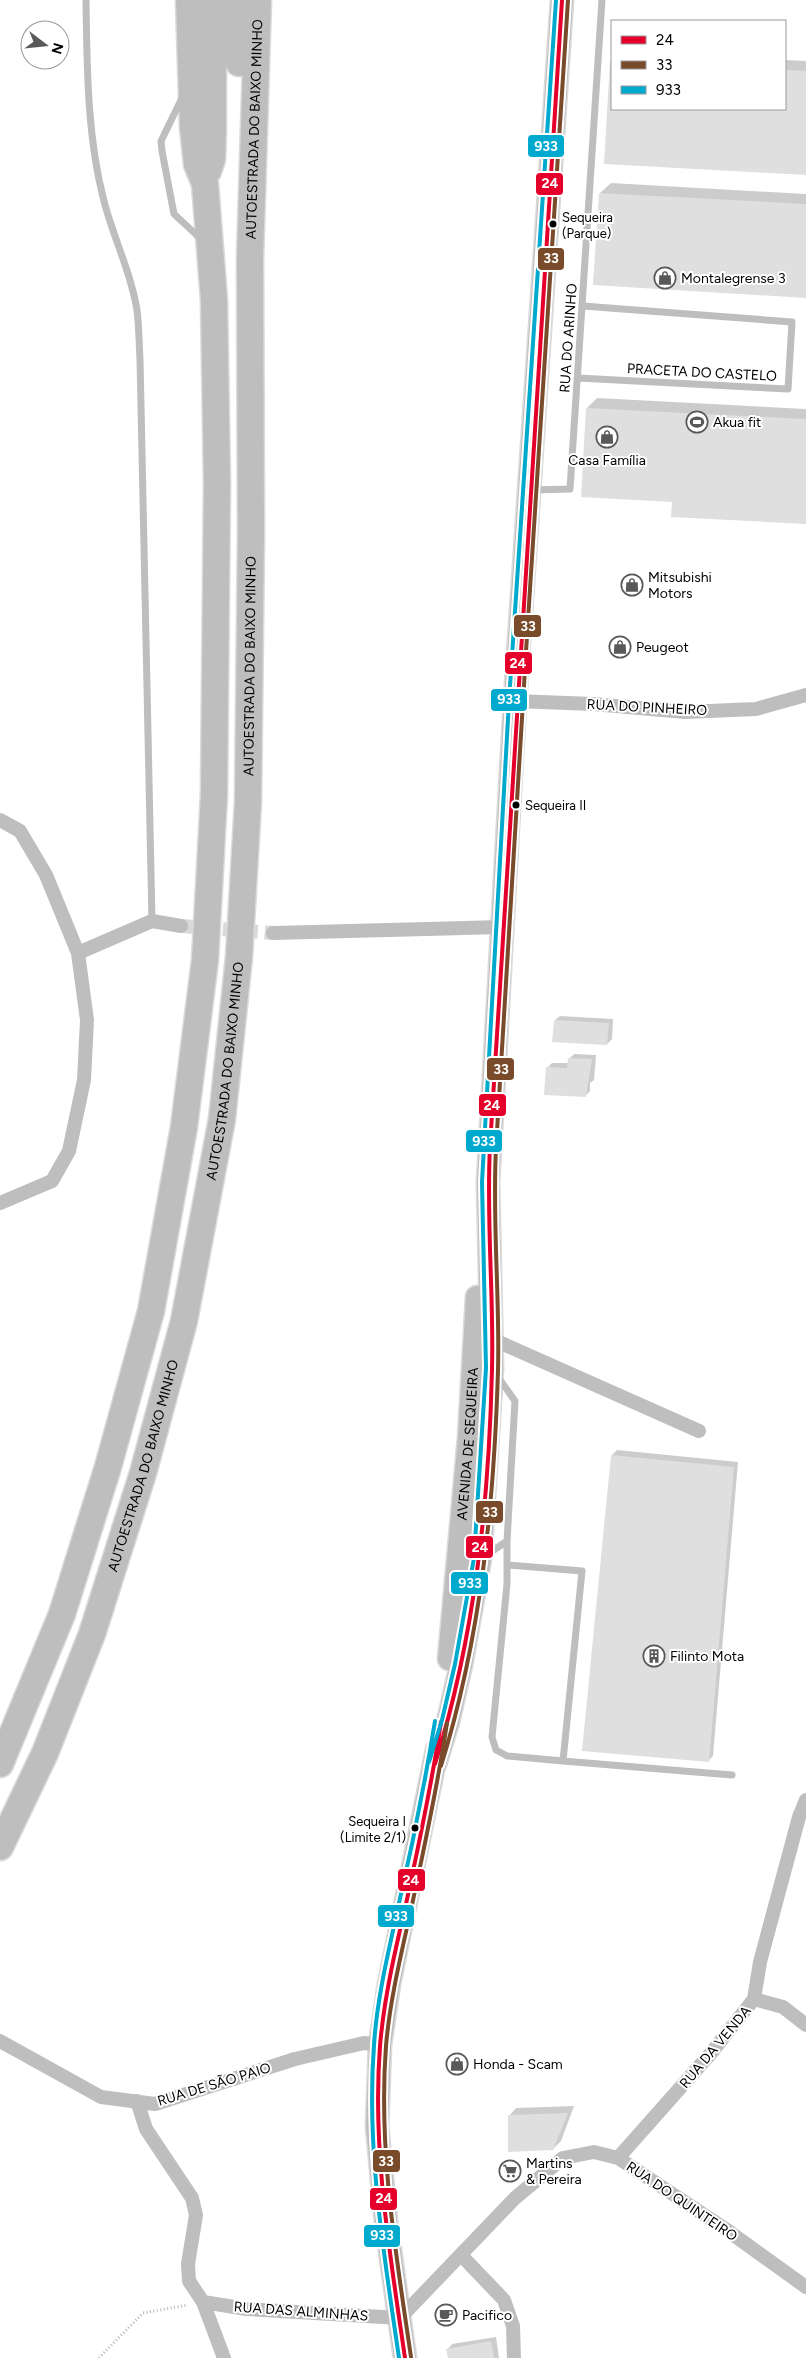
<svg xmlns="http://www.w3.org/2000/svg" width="806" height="2358" font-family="Figtree,sans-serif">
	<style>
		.shadow { fill: #0003 }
		.building { fill: #dfdfdf }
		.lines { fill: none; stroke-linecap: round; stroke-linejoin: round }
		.minor-tunnel { stroke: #d9d9d9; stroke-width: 14; stroke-dasharray: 14 7; stroke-linecap: butt }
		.primary-casing { stroke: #dbdbdb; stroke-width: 25 }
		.motorway-casing { stroke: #dbdbdb; stroke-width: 29 }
		.path { stroke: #b9b9b9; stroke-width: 3; stroke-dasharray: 1 2.5; stroke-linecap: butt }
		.service { stroke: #bebebe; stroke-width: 7 }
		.minor { stroke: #bebebe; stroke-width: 14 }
		.primary { stroke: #bebebe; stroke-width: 22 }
		.motorway { stroke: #bebebe; stroke-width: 26 }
		.bus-1-casing { stroke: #fff; stroke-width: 8 }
		.bus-2-casing { stroke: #fff; stroke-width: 8 }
		.bus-3-casing { stroke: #fff; stroke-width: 8 }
		.bus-1 { stroke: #e4002b; stroke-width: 4 }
		.bus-2 { stroke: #7a4b2a; stroke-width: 4 }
		.bus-3 { stroke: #00a9ce; stroke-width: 4 }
		.bus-dot { fill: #000; stroke: #fff; stroke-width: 2 }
		.labels { text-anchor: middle; stroke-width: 4; stroke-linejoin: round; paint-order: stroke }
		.bus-label { font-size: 13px; fill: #000; stroke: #fff; text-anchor: start }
		.street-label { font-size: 14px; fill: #000; stroke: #fff }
		.poi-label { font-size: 14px; fill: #000; stroke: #fff; text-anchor: start }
		.line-badge { stroke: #fff; stroke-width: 2 }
		.badge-label { font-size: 14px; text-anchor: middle; font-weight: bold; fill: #fff }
	</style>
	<rect width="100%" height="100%" fill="#fff"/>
	<!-- shadow -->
	<path class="shadow" d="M785 60 806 61V174L606 163 612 61V109H785Z
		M611 183 806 194V297L600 193Z
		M597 398 806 409V524L673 501 587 408Z
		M560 1016 613 1019 612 1039 607 1044 555 1020Z
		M574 1054 596 1055 594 1080 590 1083V1091L585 1096 547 1068 552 1063H569V1059Z
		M617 1450 738 1462 713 1756 708 1761 612 1455Z
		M574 2106 561 2141 553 2149 509 2116 516 2108Z
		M496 2337 499 2358H449L448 2349 452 2344Z"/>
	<!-- building -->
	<path class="building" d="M610 61H612V109H785V70L806 71V175L604 164Z
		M599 193 806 204V298L593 285Z
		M586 408 806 419V524L671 517 672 502 581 497Z
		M554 1020 609 1023 607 1045 552 1042Z
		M568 1058 592 1059 586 1097 544 1095 546 1067 567 1068Z
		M611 1455 734 1467 709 1762 582 1751Z
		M568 2113 553 2150 508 2152V2115Z
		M491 2341 494 2358H448L446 2349Z"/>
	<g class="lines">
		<!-- minor-tunnel -->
		<path class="minor-tunnel" d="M181 926 273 933"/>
		<!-- primary casing -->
		<g class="primary-casing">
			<g id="primary">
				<path id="s1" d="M449 1659 469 1438 477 1297"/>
				<path d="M435 1764 448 1722 461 1665 480 1559 492 1368 488 1182 515 701 562 0"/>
				<path d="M405 2358 386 2222 377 2126 380 2045 389 1984 437 1750"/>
			</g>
		</g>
		<!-- motorway casing -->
		<g class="motorway-casing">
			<g id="motorway">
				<path d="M239 0V63"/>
				<path d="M208 171 212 159 213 129V0"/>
				<path d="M0 1764 62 1614 108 1467 151 1311 184 1127 205 960 214 795 217 483 214 300 205 184 197 164 193 127 189 0"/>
				<path id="s2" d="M0 1847 45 1753 92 1634 143 1473 184 1321 222 1119 239 957 248 802 251 533 250 258 258 0"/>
			</g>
		</g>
		<!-- path -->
		<path class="path" d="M99 2358 143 2313 188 2305"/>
		<!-- service -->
		<path class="service" d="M86 0C87 67 87 136 104 201 113 237 131 272 137 310 139 326 139 343 140 359L152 921
			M183 96 161 141 162 151 174 214 202 240
			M578 378 788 389 792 322 583 306
			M533 490 570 489 602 0
			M507 1541V1584L492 1737 496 1750 507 1756 563 1761 582 1571 508 1565
			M485 1556 507 1541 515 1401 498 1377
			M563 1761 732 1775"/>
		<!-- minor -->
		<path class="minor" d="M515 701 593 704 685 712 756 709 806 695
			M0 820 20 831 46 875 78 953 87 1020 84 1080 69 1151 52 1181 0 1203
			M273 933 503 927
			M78 953 152 921 181 926
			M492 1339 699 1431
			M754 1999 783 2007 806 2025
			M0 2041 101 2097 155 2104 295 2059 364 2043 380 2045
			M137 2101 146 2129 192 2198 196 2215 188 2264 189 2281 203 2302 224 2358
			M618 2158 712 2052 754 1999 760 1962 799 1817 806 1800
			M461 2255 504 2300 513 2326 514 2358
			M203 2302 247 2309 400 2318 515 2198 563 2158 594 2152 618 2158 724 2228 806 2287"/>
		<!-- primary -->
		<use href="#primary" class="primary"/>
		<!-- motorway -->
		<use href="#motorway" class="motorway"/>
		<!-- bus-1 casing -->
		<g class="bus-1-casing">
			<path id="bus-1" d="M435 1764C475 1636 489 1502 492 1369 494 1295 486 1221 490 1146 511 764 536 382 562 0
				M405 2358C390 2254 372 2151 380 2046 384 1998 395 1951 406 1904 419 1844 432 1783 441 1722"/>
		</g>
		<!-- bus-2 casing -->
		<g class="bus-2-casing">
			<path id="bus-2" d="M441 1766C481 1637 494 1505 498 1370 500 1296 492 1222 496 1148 518 765 543 383 568 0
				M411 2357C396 2254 378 2150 386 2046 390 1998 402 1951 412 1905 425 1844 438 1784 447 1723"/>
		</g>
		<!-- bus-3 casing -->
		<g class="bus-3-casing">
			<path id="bus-3" d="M429 1762 442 1720 455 1664 474 1558 486 1368 482 1182 509 701 556 0
				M399 2358C384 2254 366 2150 374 2045 377 1997 389 1950 399 1903 413 1843 425 1782 435 1721"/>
		</g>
		<!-- bus-1 -->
		<use href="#bus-1" class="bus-1"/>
		<!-- bus-2 -->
		<use href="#bus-2" class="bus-2"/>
		<!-- bus-3 -->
		<use href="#bus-3" class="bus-3"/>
	</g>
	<!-- icons -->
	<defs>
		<g id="shop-ring" transform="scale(1.125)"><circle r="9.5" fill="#fff" stroke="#595959" stroke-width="1.5"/><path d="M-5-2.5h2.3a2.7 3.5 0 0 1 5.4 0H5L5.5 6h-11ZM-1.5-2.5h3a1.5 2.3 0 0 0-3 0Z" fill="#595959"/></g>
		<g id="stadium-ring" transform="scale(1.125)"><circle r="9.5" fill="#fff" stroke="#595959" stroke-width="1.5"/><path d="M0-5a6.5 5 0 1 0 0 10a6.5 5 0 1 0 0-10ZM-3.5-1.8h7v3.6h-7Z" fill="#595959"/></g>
		<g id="building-ring" transform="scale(1.125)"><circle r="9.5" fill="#fff" stroke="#595959" stroke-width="1.5"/><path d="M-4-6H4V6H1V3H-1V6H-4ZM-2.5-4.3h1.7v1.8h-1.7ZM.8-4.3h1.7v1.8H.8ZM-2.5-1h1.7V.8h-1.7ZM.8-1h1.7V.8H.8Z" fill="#595959"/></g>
		<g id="supermarket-ring" transform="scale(1.125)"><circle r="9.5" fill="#fff" stroke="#595959" stroke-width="1.5"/><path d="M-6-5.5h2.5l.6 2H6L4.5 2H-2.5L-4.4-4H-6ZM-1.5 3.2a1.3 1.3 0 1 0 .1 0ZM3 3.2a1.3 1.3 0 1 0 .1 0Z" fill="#595959"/></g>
		<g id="cafe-ring" transform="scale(1.125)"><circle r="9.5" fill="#fff" stroke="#595959" stroke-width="1.5"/><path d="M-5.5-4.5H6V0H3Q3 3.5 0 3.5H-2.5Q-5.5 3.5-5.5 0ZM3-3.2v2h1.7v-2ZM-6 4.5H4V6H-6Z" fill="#595959"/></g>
	</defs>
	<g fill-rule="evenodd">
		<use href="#shop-ring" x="665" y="278"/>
		<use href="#stadium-ring" x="697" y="422"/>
		<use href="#shop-ring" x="607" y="437"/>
		<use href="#shop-ring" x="632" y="585"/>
		<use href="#shop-ring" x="620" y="647"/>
		<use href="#building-ring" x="654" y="1656"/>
		<use href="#shop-ring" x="457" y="2064"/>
		<use href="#supermarket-ring" x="510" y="2171"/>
		<use href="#cafe-ring" x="446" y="2315"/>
	</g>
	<!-- markers -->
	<g class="bus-dot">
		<circle cx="553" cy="224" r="4.5"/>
		<circle cx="516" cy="805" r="4.5"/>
		<circle cx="415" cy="1828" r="4.5"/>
	</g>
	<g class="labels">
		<!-- bus labels -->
		<g class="bus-label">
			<text x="562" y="222">Sequeira<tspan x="562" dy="16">(Parque)</tspan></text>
			<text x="525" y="810">Sequeira II</text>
			<text x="406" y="1826" text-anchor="end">Sequeira I<tspan x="406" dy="16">(Limite 2/1)</tspan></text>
		</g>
		<!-- street labels -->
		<g class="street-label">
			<text dy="5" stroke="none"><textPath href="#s2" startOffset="1755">AUTOESTRADA DO BAIXO MINHO</textPath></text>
			<text transform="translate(568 338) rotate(-86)" y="5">RUA DO ARINHO</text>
			<text transform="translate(702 372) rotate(3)" y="5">PRACETA DO CASTELO</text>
			<text dy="5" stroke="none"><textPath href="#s2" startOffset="1218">AUTOESTRADA DO BAIXO MINHO</textPath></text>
			<text transform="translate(647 707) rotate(3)" y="5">RUA DO PINHEIRO</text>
			<text dy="5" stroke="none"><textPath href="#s2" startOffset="812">AUTOESTRADA DO BAIXO MINHO</textPath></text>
			<text dy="5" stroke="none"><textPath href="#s1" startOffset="216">AVENIDA DE SEQUEIRA</textPath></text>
			<text dy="5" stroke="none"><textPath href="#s2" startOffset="408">AUTOESTRADA DO BAIXO MINHO</textPath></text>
			<text transform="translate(715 2047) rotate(-50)" y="5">RUA DA VENDA</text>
			<text transform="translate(214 2084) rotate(-17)" y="5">RUA DE SÃO PAIO</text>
			<text transform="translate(682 2201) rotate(34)" y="5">RUA DO QUINTEIRO</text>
			<text transform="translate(301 2311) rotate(4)" y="5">RUA DAS ALMINHAS</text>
		</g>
		<!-- poi labels -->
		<g class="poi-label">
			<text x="681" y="283">Montalegrense 3</text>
			<text x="713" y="427">Akua fit</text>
			<text x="607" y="465" text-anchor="middle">Casa Família</text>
			<text x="648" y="582">Mitsubishi<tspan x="648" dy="16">Motors</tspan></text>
			<text x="636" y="652">Peugeot</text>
			<text x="670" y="1661">Filinto Mota</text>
			<text x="473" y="2069">Honda - Scam</text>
			<text x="526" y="2168">Martins<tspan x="526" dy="16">&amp; Pereira</tspan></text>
			<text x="462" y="2320">Pacifico</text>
		</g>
	</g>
	<g class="line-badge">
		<rect x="527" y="134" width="38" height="24" rx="5" fill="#00a9ce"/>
		<rect x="535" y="172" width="29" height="24" rx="5" fill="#e4002b"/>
		<rect x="537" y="247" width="28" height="24" rx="5" fill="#7a4b2a"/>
		<rect x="513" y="614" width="29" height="24" rx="5" fill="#7a4b2a"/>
		<rect x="504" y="651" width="29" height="24" rx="5" fill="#e4002b"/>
		<rect x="490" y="688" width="38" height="24" rx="5" fill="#00a9ce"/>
		<rect x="486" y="1057" width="29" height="24" rx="5" fill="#7a4b2a"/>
		<rect x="478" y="1093" width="29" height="24" rx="5" fill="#e4002b"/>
		<rect x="465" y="1129" width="38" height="24" rx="5" fill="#00a9ce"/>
		<rect x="475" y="1500" width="29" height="24" rx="5" fill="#7a4b2a"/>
		<rect x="465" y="1535" width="29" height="24" rx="5" fill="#e4002b"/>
		<rect x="450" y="1571" width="39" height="24" rx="5" fill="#00a9ce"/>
		<rect x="397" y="1868" width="29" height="24" rx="5" fill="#e4002b"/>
		<rect x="377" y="1904" width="38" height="24" rx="5" fill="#00a9ce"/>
		<rect x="372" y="2149" width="29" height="24" rx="5" fill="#7a4b2a"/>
		<rect x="369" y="2187" width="29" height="24" rx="5" fill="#e4002b"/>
		<rect x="363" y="2224" width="38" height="24" rx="5" fill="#00a9ce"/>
	</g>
	<g class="badge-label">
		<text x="546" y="151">933</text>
		<text x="550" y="188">24</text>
		<text x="551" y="263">33</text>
		<text x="528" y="631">33</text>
		<text x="518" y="668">24</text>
		<text x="509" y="704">933</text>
		<text x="501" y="1074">33</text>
		<text x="492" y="1110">24</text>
		<text x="484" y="1146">933</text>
		<text x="490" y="1517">33</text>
		<text x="480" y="1552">24</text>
		<text x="470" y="1588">933</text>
		<text x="411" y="1885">24</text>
		<text x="396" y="1921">933</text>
		<text x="386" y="2166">33</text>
		<text x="384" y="2203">24</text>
		<text x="382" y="2240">933</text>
	</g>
	<!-- legend -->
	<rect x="611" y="20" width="175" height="90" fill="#ffffff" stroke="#999999"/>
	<rect x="621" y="36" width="25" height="8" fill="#e4002b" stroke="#999999"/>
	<text x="656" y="45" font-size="15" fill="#000000">24</text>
	<rect x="621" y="61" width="25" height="8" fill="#7a4b2a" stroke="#999999"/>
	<text x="656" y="70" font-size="15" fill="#000000">33</text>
	<rect x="621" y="86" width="25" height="8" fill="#00a9ce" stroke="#999999"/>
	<text x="656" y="95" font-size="15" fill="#000000">933</text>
	<!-- north arrow -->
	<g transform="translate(45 45) rotate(106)"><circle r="24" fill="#ffffff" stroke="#999999"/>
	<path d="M0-4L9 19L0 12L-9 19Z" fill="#595959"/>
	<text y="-8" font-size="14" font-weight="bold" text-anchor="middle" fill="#000000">N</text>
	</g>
</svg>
